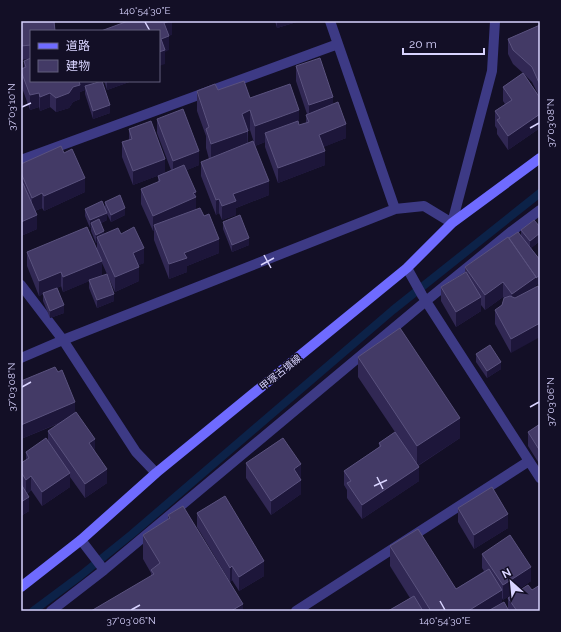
<svg xmlns="http://www.w3.org/2000/svg" width="561" height="632" font-family="Raleway,'Noto Sans JP',sans-serif">
	<style>
		.lines { fill: none; stroke-linecap: round; stroke-linejoin: round }
		.stream { stroke: #0c2248; stroke-width: 8 }
		.minor { stroke: #3d3a85; stroke-width: 10 }
		.secondary { stroke: #6f6bff; stroke-width: 10 }
		.wall { fill: #312854; fill-rule: evenodd }
		.shaded-wall { fill: #1d163a }
		.building { fill: #433a66; stroke: #5a527e }
		.ticks { fill: none; stroke: #d9d4ff; stroke-width: 1.5 }
		.labels { text-anchor: middle; stroke-width: 3; stroke-linejoin: round; paint-order: stroke }
		.street-label { font-size: 10px; fill: #d9d4ff; stroke: #130f26 }
		.neatline { fill: none; stroke: #d9d4ff; stroke-width: 1.5 }
		.ticks-label { font-size: 10px; text-anchor: middle; fill: #d9d4ff }
	</style>
	<rect width="100%" height="100%" fill="#130f26"/>
	<g class="lines">
		<!-- stream -->
		<path class="stream" d="M33 611 80 576 132 534 393 310 540 193"/>
		<!-- minor -->
		<path class="minor" d="M330 21 395 209
			M21 160 338 44
			M407 268 422 295 540 478
			M21 285 63 340 136 452 156 473
			M21 358 63 340 395 209 424 206 452 223 492 71 495 21
			M81 540 104 570
			M51 611 104 570 426 301 512 231 540 210
			M296 611 529 461"/>
		<!-- secondary -->
		<path class="secondary" d="M21 587 81 540 156 473 407 268 452 223 540 158"/>
	</g>
	<!-- wall -->
	<path class="wall" d="M21 21 31 31V81H94V83L110 113 93 119 85 94V90L80 92V99L73 102 69 108 56 112 50 107 40 111 39 107 30 110 21 85V69L24 68V61L29 59 21 60Z
		M275 21H300L277 28Z
		M540 25V128L508 150 497 134V129L495 126V111L505 104 503 101V87L523 73 513 64 508 54V39ZM524 74 532 82 539 96Z
		M296 66 333 104 346 138 323 147 325 165 278 183 265 147V142L255 146 250 130 248 131V144L269 195 236 208V215L222 220 219 213 216 215 201 176V162L209 159 206 148V136L197 111V91L218 90 250 98 299 125 306 123V115L307 114 296 81Z
		M104 81H132L107 90Z
		M157 119 199 165 187 170 196 206V209L204 216 219 253 187 266V272L169 279 154 240V230L153 231 141 204V189L158 182V176L162 174 133 185 122 157V142L129 140V129L165 173 171 170 157 133Z
		M64 153 85 192 44 211 42 208 35 211 37 229 21 236V164Z
		M105 202 125 215 111 222 107 214V220L101 223 104 234H121L144 263 138 265 139 281 115 292 102 263V276L114 301 97 308 89 288V281L63 292 61 286 57 288 64 313 50 318 43 301V294L39 296 27 266V252L97 249V242L96 243 91 231V228H90L85 216V209L105 208Z
		M223 222 249 245 232 252 223 229Z
		M521 230 540 241 531 248 540 260V283L536 285 511 353 495 324V310L502 305 504 298 503 297 485 310 481 305V311L456 327 441 301V287L465 272V267L509 238 521 235Z
		M476 354 501 369 487 378 476 362Z
		M358 357 460 438 418 466 419 481 362 519 347 498V490L344 485V471L379 447V443L395 432 358 377Z
		M21 381 75 412 95 452 107 483 85 498 70 477V487L42 506 31 490 27 494 29 511 21 516V463L26 460V452L48 441V431L60 423 21 439Z
		M540 424V465L528 446V432Z
		M246 463 301 479V494L271 515 246 478Z
		M458 508 508 528 474 549 458 522Z
		M197 513 264 576 239 591 232 580 230 582 197 527Z
		M168 515 243 611 151 575V573L143 559V535L168 520Z
		M390 546 456 589 484 571 482 568V554L531 581 503 600 502 598V603L508 610V598L532 590 540 611H388L410 598 390 566Z"/>
	<!-- shaded-wall -->
	<path class="shaded-wall" d="M170 21H172V35L164 37V23Z
		M277 21H300L277 28Z
		M169 36V50L165 52V64L159 66V52L161 39Z
		M78 81H94V87L85 86V90L80 92V99L73 102 69 108 56 112V98L73 87Z
		M107 81H132L107 90Z
		M39 93V107L30 110V95Z
		M50 93V107L40 111V97Z
		M333 97V111L309 120V105Z
		M110 105V113L93 119V111Z
		M250 110V130L247 131 248 151 211 164V144L242 114Z
		M299 110V130L265 133V142L255 146V126Z
		M540 114V128L508 150V136Z
		M346 124V138L319 149V135Z
		M199 151V165L173 176V161Z
		M325 151V165L278 183V168Z
		M165 159V173L133 185V171Z
		M85 178V192L44 211V196Z
		M269 181V195L236 208V215L222 220V206L233 194Z
		M196 192V212L154 225V230L153 231V216Z
		M42 193V208L32 212V198Z
		M219 199V213L216 215V200Z
		M125 208V215L111 222V215Z
		M107 213V220L92 227 91 223V228H90V220Z
		M37 215V229L21 236V222Z
		M104 231V239L97 237V242L96 243V235Z
		M540 233V241L530 249V241Z
		M249 238V245L232 252V245Z
		M219 239V253L187 266V272L169 279V264L184 253Z
		M144 248V263L133 268V253Z
		M102 261V276L63 292V277Z
		M139 267V281L115 292V277Z
		M61 272V286L39 296V281Z
		M540 275V283L536 285V291L512 308V294L536 277Z
		M503 282V297L485 310V295Z
		M114 294V301L97 308V300Z
		M481 297V311L456 327V312Z
		M64 305V313L50 318V311Z
		M540 323V337L511 353V339Z
		M501 362V369L487 378V371Z
		M75 402V416L21 439V425Z
		M460 418V438L417 466V446Z
		M95 439V454L89 443Z
		M301 464V479L294 469Z
		M419 467V481L362 519V505Z
		M107 469V483L85 498V484Z
		M70 473V487L42 506V492Z
		M31 476V490L26 494V480Z
		M301 480V494L271 515V501Z
		M29 497V511L21 516V502Z
		M508 514V528L474 549V535Z
		M264 561V576L239 591V577Z
		M232 566V580L230 582V568Z
		M531 567V581L503 600V585Z
		M502 590V609L499 611H468Z
		M243 604V611H231Z"/>
	<!-- building -->
	<path class="building" d="M21 21H54L55 31H31V45L21 46Z
		M128 21H170L164 23 169 36 161 39 165 50 159 52V31H101Z
		M540 25V85L532 67 513 50 508 39Z
		M31 58V81H79L80 85 73 87 69 93 56 98 50 93 40 97 39 93 30 95 21 71V69L26 67 24 61Z
		M320 58 333 97 309 105 296 66Z
		M523 73 540 98V114L508 136 497 120 500 118 495 111 512 100 503 87Z
		M102 81 110 105 93 111 85 86Z
		M244 81 250 98 290 84 299 110 255 126 250 110 242 114 248 131 211 144 206 129 209 127 197 91 215 84 218 90Z
		M338 102 346 124 319 135 325 151 278 168 265 133 298 121 299 125 309 122 306 115Z
		M183 109 199 151 173 161 157 119Z
		M151 121 165 159 133 171 122 142 132 139 129 129Z
		M253 141 269 181 233 194 236 201 222 206 219 199 216 200 201 162Z
		M61 146 64 153 72 149 85 178 44 196 42 193 32 198 21 173V164Z
		M184 165 196 192 193 193 196 197 153 216 141 189 160 181 158 176Z
		M21 179 37 215 21 222Z
		M120 195 125 208 111 215 105 202Z
		M102 201 107 213 90 220 85 209Z
		M200 208 204 216 209 214 219 239 184 253 187 258 169 264 154 225Z
		M240 215 249 238 232 245 223 222Z
		M99 219 104 231 96 235 91 223Z
		M534 220 540 227V233L530 241 521 230Z
		M87 227 102 261 63 277 61 272 39 281 27 252Z
		M134 227 144 248 133 253 139 267 115 277 97 237 118 228 121 234Z
		M518 232 540 260V275L536 278V277L509 238Z
		M508 237 536 277 512 294 503 282 485 295 465 267Z
		M466 272 481 297 456 312 441 287Z
		M107 274 114 294 97 300 89 280Z
		M538 286 540 290V323L511 339 495 310 502 305 504 298 510 296 515 298Z
		M57 288 64 305 50 311 43 293Z
		M400 328 460 418 417 446 358 357Z
		M490 345 501 362 487 371 476 354Z
		M55 367 58 372 62 370 75 402 21 425V381Z
		M76 412 95 439 89 443 107 469 85 484 48 431Z
		M540 424V451L528 432Z
		M395 432 419 467 362 505 347 483 351 481 344 471 381 446 379 443Z
		M46 438 70 473 42 492 31 476 26 480 21 472V463L29 458 26 452Z
		M283 438 301 464 294 469 301 480 271 501 246 463Z
		M21 484 29 497 21 502Z
		M492 487 508 514 474 535 458 508Z
		M225 496 264 561 239 577 232 566 230 568 197 513Z
		M183 506 243 604 231 611H91L154 574 151 570 160 563 143 535 170 518 168 515Z
		M418 529 456 589 489 569 502 590 468 611H431L390 546Z
		M510 535 531 567 503 585 482 554Z
		M528 585 532 590 540 585V611H517L508 598Z
		M414 596 423 611H388Z
		M504 602 509 611H488Z"/>
	<!-- ticks -->
	<path class="ticks" d="M145 22 150 31M22 107 31 103M530 128 539 123M264 255 271 268M261 265 274 258M22 387 31 382M530 407 539 402M377 477 383 489M374 486 387 480M440 601 445 610M131 610 140 605"/>
	<g class="labels">
		<!-- street labels -->
		<g class="street-label">
			<text transform="translate(280 372) rotate(-39)" y="4">甲塚古墳線</text>
		</g>
	</g>
	<!-- border -->
	<rect width="561" height="632" fill="none" stroke="#130f26" stroke-width="44"/>
	<!-- legend -->
	<rect x="30" y="30" width="130" height="52" fill="#130f26" stroke="#625e7d"/>
	<rect x="38" y="43" width="20" height="6" fill="#6f6bff" stroke="#625e7d"/>
	<text x="66" y="50" font-size="12" fill="#d9d4ff">道路</text>
	<rect x="38" y="60" width="20" height="12" fill="#433a66" stroke="#625e7d"/>
	<text x="66" y="70" font-size="12" fill="#d9d4ff">建物</text>
	<!-- north arrow -->
	<g transform="translate(511 582) rotate(333)" stroke="#130f26" stroke-width="3" paint-order="stroke">
	<path d="M0-3L7 15L0 10L-7 15Z" fill="#d9d4ff"/>
	<text y="-6" font-size="11" font-weight="bold" text-anchor="middle" fill="#d9d4ff">N</text>
	</g>
	<!-- scale -->
	<path d="M403 48v6h81v-6" fill="none" stroke="#d9d4ff" stroke-width="2"/>
	<text x="409" y="48" font-size="12" fill="#d9d4ff" stroke="#130f26" stroke-width="3" paint-order="stroke">20 m</text>
	<rect x="22" y="22" width="517" height="588" class="neatline"/>
	<g class="ticks-label">
		<text x="145" y="14">140°54'30"E</text>
		<text transform="translate(11 107) rotate(-90)" y="4">37°03'10"N</text>
		<text transform="translate(550 123) rotate(-90)" y="4">37°03'08"N</text>
		<text transform="translate(11 387) rotate(-90)" y="4">37°03'08"N</text>
		<text transform="translate(550 402) rotate(-90)" y="4">37°03'06"N</text>
		<text x="131" y="624">37°03'06"N</text>
		<text x="445" y="624">140°54'30"E</text>
	</g>
</svg>
